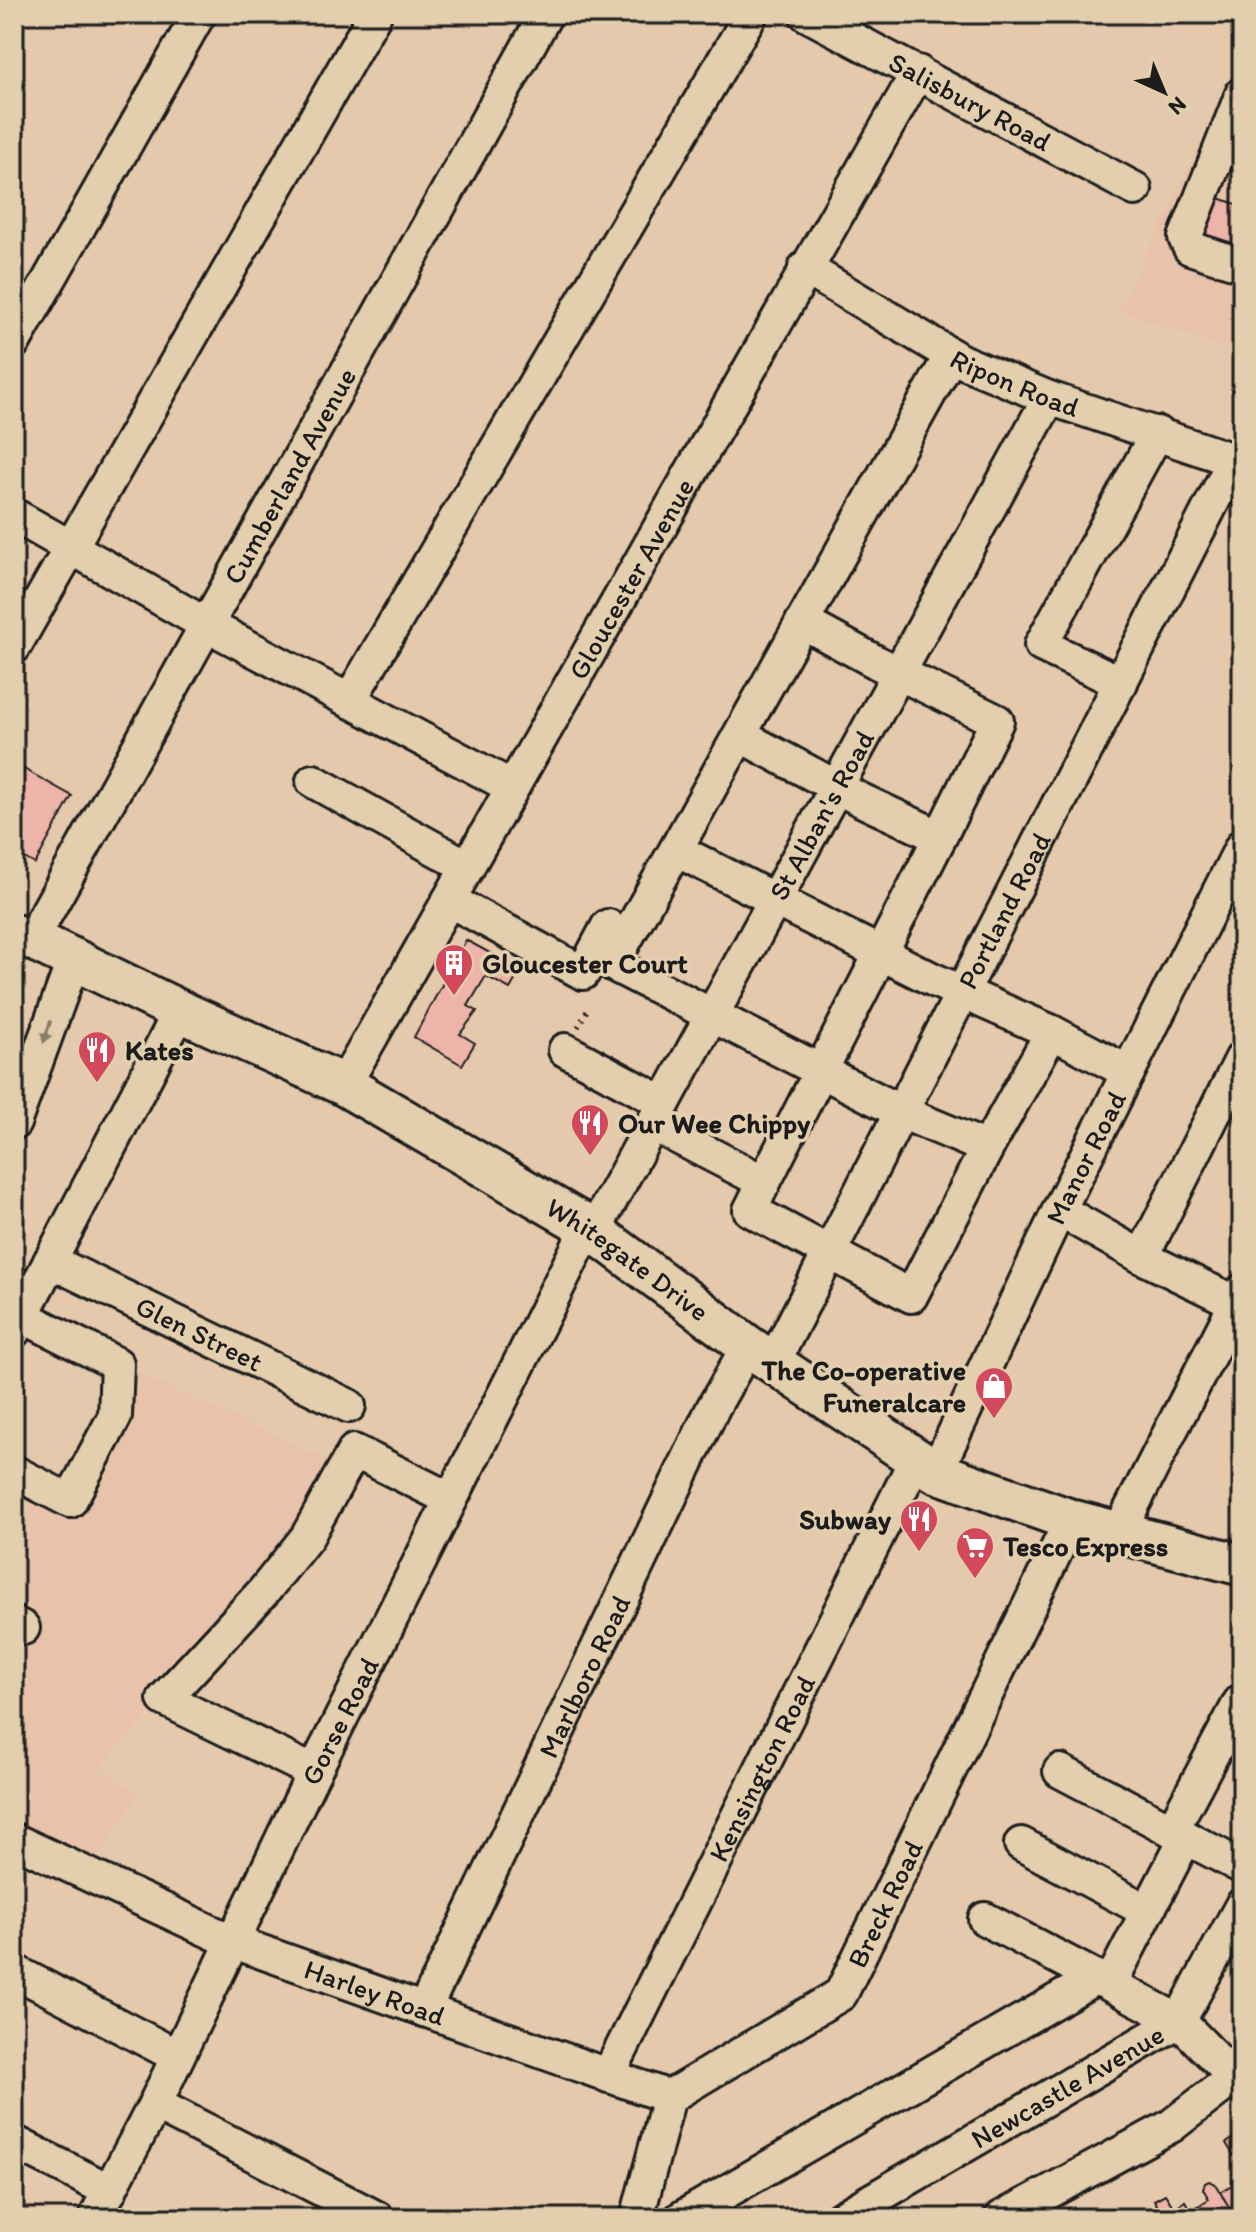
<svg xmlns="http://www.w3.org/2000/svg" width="1256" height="2232" font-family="Itim,sans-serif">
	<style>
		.built { fill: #e8c2ab }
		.building { fill: #eeb3a9; stroke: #1c1c1c; stroke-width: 2 }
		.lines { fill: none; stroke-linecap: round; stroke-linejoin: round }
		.minor-casing { stroke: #1c1c1c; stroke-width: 38 }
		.major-casing { stroke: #1c1c1c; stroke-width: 46 }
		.path { stroke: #1c1c1c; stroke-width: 5; stroke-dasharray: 2 6; stroke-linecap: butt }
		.minor { stroke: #e3cfad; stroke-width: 32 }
		.major { stroke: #e3cfad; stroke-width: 40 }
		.oneway { fill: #897e6c }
		.labels { text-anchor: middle; stroke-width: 7; stroke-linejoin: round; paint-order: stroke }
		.street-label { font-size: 28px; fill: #1c1c1c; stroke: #e3cfad }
		.poi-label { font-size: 28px; font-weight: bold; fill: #1c1c1c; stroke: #e3cfad; text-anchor: start }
	</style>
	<rect width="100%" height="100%" fill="#e5c9ac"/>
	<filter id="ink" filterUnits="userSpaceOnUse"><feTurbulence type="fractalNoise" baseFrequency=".0125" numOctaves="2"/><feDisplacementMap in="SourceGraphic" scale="16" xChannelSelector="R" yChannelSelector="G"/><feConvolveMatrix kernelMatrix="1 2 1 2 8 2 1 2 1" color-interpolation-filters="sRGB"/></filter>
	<g filter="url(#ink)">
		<!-- built -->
		<path class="built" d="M1242 47V354L1119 310 1219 107Z
			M117 1364 345 1468 264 1591 98 1769 140 1793 85 1875 14 1840V1537L40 1486 69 1501Z"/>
		<!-- building -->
		<path class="building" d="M1210 195 1242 206V256L1194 237Z
			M24 769 72 796 35 864 14 852V774L20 777Z
			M466 940 521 970 510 989 486 976 468 1006 477 1011 460 1034 475 1043 462 1065 414 1037Z
			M1238 2136 1242 2143V2169L1226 2143Z
			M1242 2179V2218H1236L1220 2192Z
			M1209 2181 1215 2184 1236 2218H1205L1198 2206 1209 2199 1203 2189 1205 2183Z
			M1165 2194 1174 2208 1185 2201 1195 2218H1164L1154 2200Z"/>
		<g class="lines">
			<!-- minor casing -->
			<g class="minor-casing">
				<g id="minor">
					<path id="s1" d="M806 14 1135 189"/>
					<path d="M1242 94 1185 238 1190 248 1242 265"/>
					<path id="s2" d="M805 268 961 361 1049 398 1242 463"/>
					<path d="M14 342 199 14"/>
					<path d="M951 355 612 964 901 1112 987 1148"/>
					<path d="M14 515 207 625 512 787"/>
					<path d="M802 622 876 662 997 721 940 837 750 1210 911 1296 987 1148 1052 1032"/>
					<path d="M14 647 375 14"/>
					<path d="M1121 683 1041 645 1157 433"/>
					<path d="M349 701 751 14"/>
					<path d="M741 736 861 800 940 837"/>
					<path d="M313 781 468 867"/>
					<path d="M676 850 934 980 1052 1032 1128 1072"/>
					<path d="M449 900 583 973 608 926"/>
					<path id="s3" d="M32 939 546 14"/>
					<path d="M565 1050 664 1103"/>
					<path id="s4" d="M344 1085 918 72"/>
					<path d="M14 1123 74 959"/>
					<path d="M652 1124 764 1182"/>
					<path d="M1059 1210 1142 1257 1236 1303"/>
					<path id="s5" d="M594 1231 1049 398"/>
					<path d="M1142 1257 1242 1058"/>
					<path id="s6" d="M50 1261 349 1406"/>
					<path d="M14 1331 180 1011"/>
					<path id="s7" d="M773 1363 1234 460"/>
					<path d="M14 1472 70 1501 115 1416 117 1364 22 1316"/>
					<path id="s8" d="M936 1472 1059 1210 1242 846"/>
					<path d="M1118 1534 1242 1291"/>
					<path d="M14 1623 23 1628"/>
					<path d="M1060 1771 1242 1867"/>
					<path d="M314 1772 164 1699 264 1591 307 1537 354 1451 450 1499"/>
					<path d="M1172 1830 1240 1702"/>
					<path id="s9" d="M14 1840 231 1941 669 2097"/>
					<path d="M1021 1844 1147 1911"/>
					<path d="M985 1919 1179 2021 1235 2078"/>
					<path d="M14 1971 177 2056"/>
					<path d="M1110 1984 1186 1837"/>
					<path id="s10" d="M424 2010 713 1408 748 1346"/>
					<path id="s11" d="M608 2076 916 1459"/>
					<path d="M155 2104 377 2218"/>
					<path d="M14 2142 110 2191"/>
					<path id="s12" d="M95 2218 155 2104 314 1772 588 1227"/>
					<path id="s13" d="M637 2218 669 2097 841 1994 1071 1520"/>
					<path d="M681 2218 1097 1977"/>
					<path id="s14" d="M841 2218 1179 2021 1242 1905"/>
					<path d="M1001 2218 1171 2126 1242 2071"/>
				</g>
			</g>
			<!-- major casing -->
			<g class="major-casing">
				<g id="major">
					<path id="s15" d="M14 935 32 939 180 1011 344 1085 588 1227 748 1346 936 1472 1071 1520 1242 1565"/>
				</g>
			</g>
			<!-- path -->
			<path class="path" d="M578 1027 589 1007"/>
			<!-- minor -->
			<use href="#minor" class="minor"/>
			<!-- major -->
			<use href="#major" class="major"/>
		</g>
		<!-- one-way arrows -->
		<defs><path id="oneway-solid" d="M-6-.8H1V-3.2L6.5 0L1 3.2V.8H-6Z" transform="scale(2)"/></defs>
		<use class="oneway" href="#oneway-solid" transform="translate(47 1032) rotate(108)"/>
	</g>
	<!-- icons -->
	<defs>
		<g id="building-pin" transform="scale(2)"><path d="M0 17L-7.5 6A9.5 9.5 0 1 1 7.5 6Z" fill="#d1495b" stroke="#e3cfad"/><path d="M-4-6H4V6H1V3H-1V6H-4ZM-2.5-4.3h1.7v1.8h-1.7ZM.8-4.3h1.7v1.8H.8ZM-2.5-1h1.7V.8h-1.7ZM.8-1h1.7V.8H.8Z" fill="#fff"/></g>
		<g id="restaurant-pin" transform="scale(2)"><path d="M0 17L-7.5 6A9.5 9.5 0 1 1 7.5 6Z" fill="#d1495b" stroke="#e3cfad"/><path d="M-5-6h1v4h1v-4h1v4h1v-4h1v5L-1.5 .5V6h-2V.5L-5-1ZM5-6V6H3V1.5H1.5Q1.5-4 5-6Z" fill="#fff"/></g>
		<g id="shop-pin" transform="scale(2)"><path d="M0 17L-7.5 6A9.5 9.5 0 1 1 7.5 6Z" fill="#d1495b" stroke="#e3cfad"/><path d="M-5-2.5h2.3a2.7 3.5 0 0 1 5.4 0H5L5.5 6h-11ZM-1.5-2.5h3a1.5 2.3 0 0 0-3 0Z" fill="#fff"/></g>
		<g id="supermarket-pin" transform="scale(2)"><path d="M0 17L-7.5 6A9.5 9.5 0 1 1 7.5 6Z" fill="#d1495b" stroke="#e3cfad"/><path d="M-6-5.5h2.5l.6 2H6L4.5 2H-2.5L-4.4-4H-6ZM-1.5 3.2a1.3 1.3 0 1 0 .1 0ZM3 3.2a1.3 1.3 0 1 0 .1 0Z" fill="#fff"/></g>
	</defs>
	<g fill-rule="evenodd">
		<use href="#building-pin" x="454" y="963"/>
		<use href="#restaurant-pin" x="97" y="1050"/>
		<use href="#restaurant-pin" x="590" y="1123"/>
		<use href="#shop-pin" x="994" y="1386"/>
		<use href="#restaurant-pin" x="919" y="1519"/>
		<use href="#supermarket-pin" x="975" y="1546"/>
	</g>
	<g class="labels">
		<!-- street labels -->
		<g class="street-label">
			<text dy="10" stroke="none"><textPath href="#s1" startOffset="186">Salisbury Road</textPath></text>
			<text dy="10" stroke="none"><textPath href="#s2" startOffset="240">Ripon Road</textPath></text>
			<text dy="10" stroke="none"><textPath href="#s3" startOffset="530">Cumberland Avenue</textPath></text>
			<text dy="10" stroke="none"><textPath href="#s4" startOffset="582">Gloucester Avenue</textPath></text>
			<text dy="10" stroke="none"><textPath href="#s5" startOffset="474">St Alban's Road</textPath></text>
			<text dy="10" stroke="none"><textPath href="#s7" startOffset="508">Portland Road</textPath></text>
			<text dy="10" stroke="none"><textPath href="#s8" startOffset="348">Manor Road</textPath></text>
			<text dy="10" stroke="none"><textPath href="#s15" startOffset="696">Whitegate Drive</textPath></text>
			<text dy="10" stroke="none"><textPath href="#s6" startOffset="166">Glen Street</textPath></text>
			<text dy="10" stroke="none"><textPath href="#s10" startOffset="370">Marlboro Road</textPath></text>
			<text dy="10" stroke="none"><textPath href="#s12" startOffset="554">Gorse Road</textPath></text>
			<text dy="10" stroke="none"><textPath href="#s11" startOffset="344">Kensington Road</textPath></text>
			<text dy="10" stroke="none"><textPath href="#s13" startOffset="426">Breck Road</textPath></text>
			<text dy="10" stroke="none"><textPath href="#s9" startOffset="392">Harley Road</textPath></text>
			<text dy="10" stroke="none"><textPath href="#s14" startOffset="262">Newcastle Avenue</textPath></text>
		</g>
		<!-- poi labels -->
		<g class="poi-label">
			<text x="482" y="973">Gloucester Court</text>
			<text x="125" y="1060">Kates</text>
			<text x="618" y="1133">Our Wee Chippy</text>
			<text x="966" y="1380" text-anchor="end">The Co-operative<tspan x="966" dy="32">Funeralcare</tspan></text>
			<text x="891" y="1529" text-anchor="end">Subway</text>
			<text x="1003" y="1556">Tesco Express</text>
		</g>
	</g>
	<!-- margin -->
	<rect width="1256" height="2232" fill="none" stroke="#e3cfad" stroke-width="48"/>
	<rect x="24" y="24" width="1208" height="2184" fill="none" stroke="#1c1c1c" stroke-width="3" filter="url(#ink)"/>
	<!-- north arrow -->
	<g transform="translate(1164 92) rotate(136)" stroke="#e3cfad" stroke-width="6" paint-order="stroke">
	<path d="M0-6L14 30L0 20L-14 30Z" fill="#1c1c1c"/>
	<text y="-12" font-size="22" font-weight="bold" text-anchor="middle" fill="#1c1c1c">N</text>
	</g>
</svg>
